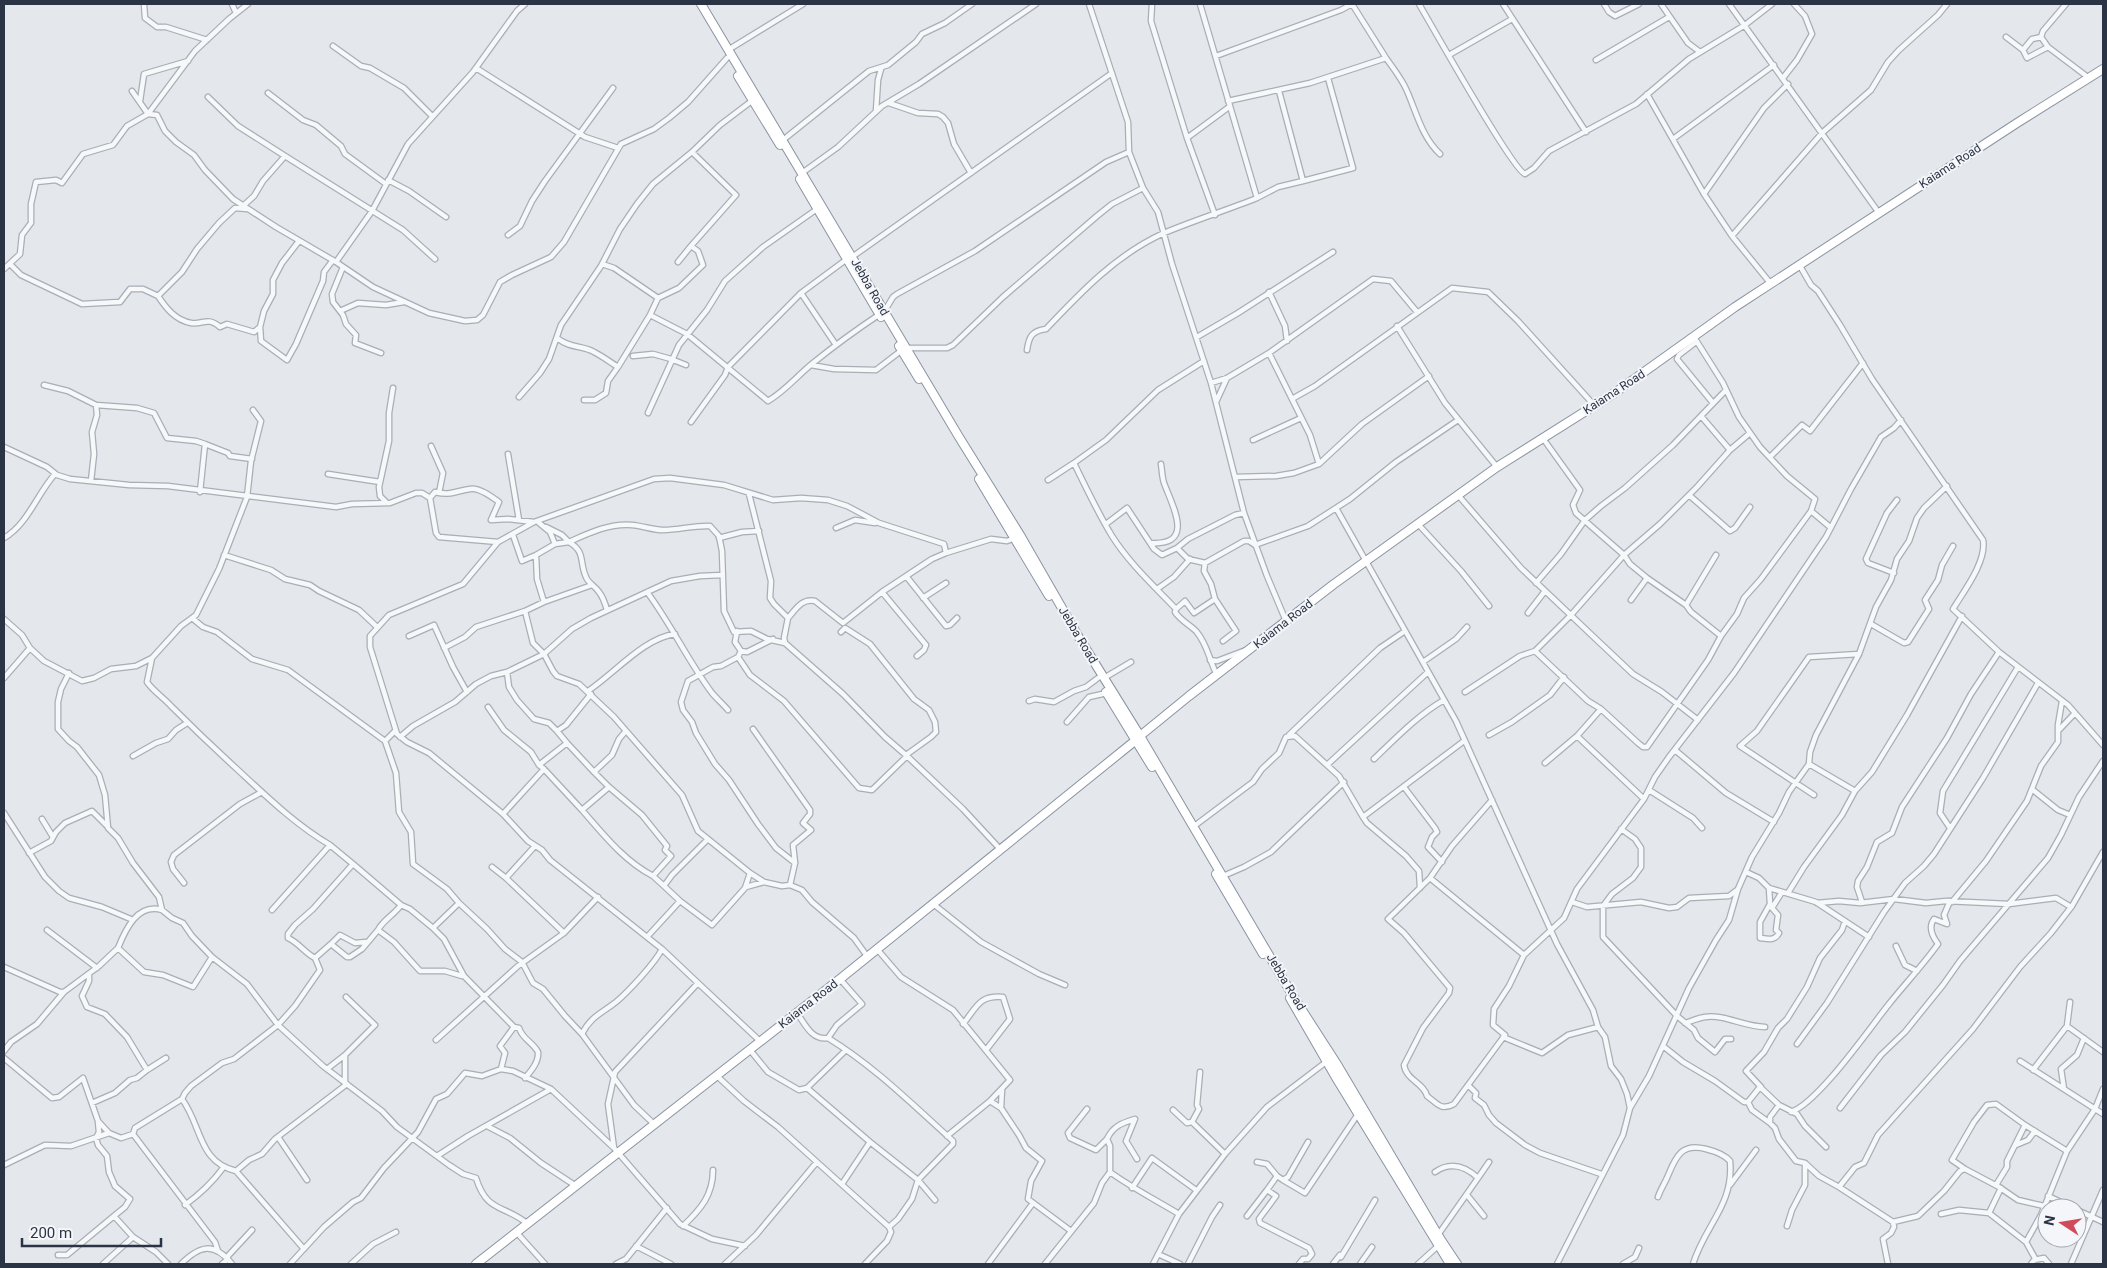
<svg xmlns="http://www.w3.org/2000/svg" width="2107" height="1268" font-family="Roboto,sans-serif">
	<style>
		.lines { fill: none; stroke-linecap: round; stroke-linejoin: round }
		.street-casing { stroke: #a9aeb7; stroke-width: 7 }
		.highway-casing { stroke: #8b94a3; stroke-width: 10 }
		.street { stroke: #f7f8fa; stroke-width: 4.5 }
		.highway { stroke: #fff; stroke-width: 8 }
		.labels { text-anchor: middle; stroke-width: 4; stroke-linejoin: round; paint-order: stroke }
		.street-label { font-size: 12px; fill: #2b3445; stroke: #f4f6f9 }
	</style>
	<rect width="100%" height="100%" fill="#e4e7ec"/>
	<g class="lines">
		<!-- street casing -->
		<g class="street-casing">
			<path id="street" d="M144 4 145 18 157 27H166L207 40
				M232 4 236 13
				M1089 4 1128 122 1129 152 1143 188 1158 212 1172 264 1211 383 1244 513 1267 576 1286 621
				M1152 4 1151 21 1187 138
				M1419 4C1432 26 1512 169 1525 174L1534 168 1549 151 1636 104 1689 59 1745 25 1772 4
				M1503 4 1586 132
				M1604 4 1609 12 1615 16 1639 4
				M1661 4 1688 43 1700 52
				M1729 4 1879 213
				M2066 4 2043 31 2041 37 2048 47 2089 78
				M2006 37 2023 50 2027 58 2048 47
				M333 46 361 66 370 68 404 88 432 116
				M728 50 803 4
				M2023 50 2032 39 2041 37
				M1449 55 1512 19
				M1216 56 1341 10 1352 4
				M1386 58C1393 68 1402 79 1407 91 1417 114 1422 137 1440 154
				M1596 60 1669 17
				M476 68 585 137 618 148
				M1783 78 1797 60 1812 34 1805 16 1794 4
				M132 91 148 114 157 115 165 131 176 142 194 155 205 170 233 199 276 227 336 262 373 287 429 313 465 321 477 320 483 315 500 282 512 275 551 257 564 242 621 144 654 129 669 118 688 102 727 58
				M1279 91 1303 181 1353 168 1328 78
				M268 93 303 120 316 125 341 146 345 154 386 184
				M1647 94 1704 194 1732 236 1771 284
				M208 97 238 126 285 156
				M140 101 144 74 188 61
				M1228 101 1310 83 1386 58 1352 4
				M889 103 918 113 938 114 943 117 948 123 954 144 971 173
				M876 111 878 80 881 69
				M1673 139 1774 65
				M783 140 869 71 888 65 916 42 922 34 945 23 972 4
				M802 173 838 147 882 106 919 84 1036 4
				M388 180 409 191 446 217
				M1704 194 1764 108 1788 84
				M1257 198 1278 187 1303 181
				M243 206 254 196 263 181 285 156 403 230 435 259
				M1215 215 1187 138 1229 107
				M508 235 520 226 532 201 545 181 613 88
				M1732 236 1822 133 1871 90 1888 62 1899 50 1938 15 1947 4
				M691 246 736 195 692 152
				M852 257 1112 73
				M336 262 372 211 408 144 473 72 517 11 525 4
				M10 264 21 275 82 304 120 302 130 289H143L158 296 182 272 197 249 219 223 235 208 247 209
				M602 264 614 268 658 298 679 288 703 265 698 251 691 246 678 262
				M1800 266 1811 285 1818 291 1840 325 1872 379 1983 540C1987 561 1964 591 1953 609L1999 652 2068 705 2103 745
				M343 267 332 294 333 302 343 315 346 324 356 335 355 343 381 353
				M4 269 20 254 22 235 31 223V204L36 182 56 180 62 183 83 154 113 145 127 126 148 114 195 51 229 19 248 4
				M1269 292 1285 326 1287 341
				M801 293 847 259
				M158 296C166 308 175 320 191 323 203 325 207 316 220 327L227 324 254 332 260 327 264 311 273 294V280L282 263 299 241
				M340 311 358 303 386 305 404 302
				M884 312 893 297 897 294 975 251 1106 162 1129 152
				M650 315 687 334 768 401C785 391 797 376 813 363 834 346 856 330 880 314
				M1397 326 1445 403 1497 467
				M260 327 261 341 287 360 296 344 323 281 324 272 333 260
				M1197 337 1238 313 1333 252
				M1694 337 1723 383 1739 417 1760 447 1787 476 1815 499 1811 511
				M557 338C571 349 582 345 594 352 602 356 610 362 618 367L650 315 658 298
				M1696 342 1679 355 1677 359 1713 403
				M906 348H947L953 345 1003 297 1097 216 1112 204 1143 188
				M1027 350C1029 336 1032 331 1046 329 1081 292 1117 254 1164 233 1195 220 1227 210 1257 198L1200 4
				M1269 353 1310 435 1319 464
				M633 356 653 354 671 359 686 365
				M1204 361 1158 390 1106 440 1074 463C1086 488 1098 513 1112 536 1129 563 1154 586 1176 609L1185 601 1194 613 1215 599
				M811 365 834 369 876 370 902 350
				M1211 383 1227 378 1269 353 1373 279 1391 281 1417 312
				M44 385 68 391 96 405
				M519 397 540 373 549 359 561 325 601 266 620 229 637 204 653 184 692 152 720 125 753 100
				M1292 399 1315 386 1452 288 1488 292 1518 321 1594 405
				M584 400H595L606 393 608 381 618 367
				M1216 402 1227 378
				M648 413 679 345 707 310 725 281 763 247 817 209
				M1701 416 1730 450
				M691 422 725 375 728 367 801 293 836 345
				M1542 437 1580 490 1573 505 1576 513 1624 555 1630 564 1647 578 1686 605 1691 612 1721 636
				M1253 440 1301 418
				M205 444 228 453 230 456 252 459
				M431 446 443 473 439 493
				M4 447 47 467 57 475 70 479 129 485 168 486 336 507 352 504 390 503 416 493H422L430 498 436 533 439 537 498 542
				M508 454 519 520
				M1770 457 1802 425 1810 431 1863 363
				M328 474 380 482
				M1236 477 1276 476 1294 473 1319 464 1362 424 1429 376
				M1048 480 1074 463
				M91 481 94 454 92 432 97 415 96 405 137 408 154 413 167 438 196 441 205 444 200 492
				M749 494 771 581 770 598 774 604 788 618 784 638 785 643 843 694 885 737 907 756 963 809 1000 849
				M1458 495 1521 568 1598 641 1633 674 1662 692 1698 720
				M1689 495 1730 531 1735 528 1750 507
				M430 498 435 492C451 496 455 491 470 489 479 487 492 497 499 502L491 520 508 519 534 522
				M387 503 380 496 379 487 389 441V413L393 388
				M1336 508 1456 721 1557 944 1593 1010 1598 1027 1605 1037 1611 1066 1621 1079 1627 1094 1630 1108 1623 1135 1557 1264
				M538 522 550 532 555 544
				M1106 524 1127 508 1154 549 1162 555 1177 548 1188 559 1205 563 1204 571 1211 584 1215 599 1236 631 1223 641
				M1418 524 1461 571 1489 606
				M546 527 562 535 569 542 555 544 536 555 537 579 544 602 525 611 533 643 544 654 553 671 557 676 579 684 614 717 682 795 698 831 750 873 764 882 782 886 790 885 802 890 812 902 854 938 867 956
				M836 528 855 520 875 523
				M513 535 522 561 536 555
				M4 538C28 524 37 494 55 474
				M719 538 742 532 759 531
				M1151 543C1196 546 1172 505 1164 483 1162 477 1162 470 1161 464
				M1177 548 1188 539 1235 515 1244 513
				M224 555 271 570 285 579 310 585 319 591 359 610 377 627
				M1205 563 1244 541H1249L1255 545 1308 526 1350 499 1396 462 1458 420
				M1894 573 1868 563 1866 559 1887 513 1897 500
				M906 576 946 626 950 625 957 618
				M1536 583 1561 554 1585 520 1601 506 1625 488 1673 445 1726 390
				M1157 589 1174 577 1190 559
				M647 592C671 624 688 661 712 693 717 699 723 704 728 710
				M882 592 926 645 924 650 917 656
				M923 598 946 583
				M1631 600 1647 578
				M544 602 592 585
				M1686 605 1716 555
				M1176 609 1175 612C1181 621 1189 624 1196 631 1208 645 1209 660 1217 675
				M607 610C605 603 603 597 599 592 595 586 588 583 586 577 579 562 586 552 569 542 589 533 610 523 632 525 643 526 653 530 663 530 679 530 695 525 710 526L719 536 722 551 724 611 734 632 751 631 767 639 785 643
				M1528 613 1545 591
				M192 618 203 627 217 632 252 659 288 670 385 741
				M788 618C796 609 802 598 815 601L843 623 882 592 932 559 946 553 991 539 1007 541 1015 538
				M4 619 22 635 30 648
				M1871 624 1904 643 1908 642 1929 609 1925 600 1938 580 1942 565 1953 546
				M737 631 735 642 741 651
				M841 632 845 628 870 644 914 699 929 710 935 722 936 732 931 737 906 755
				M409 636 434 625 453 667 467 692
				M773 639 747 652 741 651 738 657 721 666 713 667 688 681 681 702 683 710 692 722 696 733 715 764 729 780 758 824 776 848 795 863
				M444 648 465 637 476 627 525 611
				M1535 651 1588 701 1601 709 1577 736 1545 763
				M738 657 750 675 784 701 859 788 872 790 907 756
				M152 658 147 682C153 691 164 698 171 706 193 728 215 749 238 770 267 797 296 825 330 845
				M1210 660 1217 661 1246 650
				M1423 662 1456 639 1467 627
				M507 672 509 687 517 700 534 719 549 723 557 731
				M69 673 61 689 58 702V729L69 741 77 747 99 775 105 795 108 828 118 838 133 863 159 897 162 910 172 918 183 923 192 936 212 957
				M4 678 30 648 44 661 82 681 94 678 111 669 136 666 152 658 181 626 196 615 219 569 247 497 251 461 261 421 253 410
				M1104 678 1131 662
				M588 691C615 673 644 638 675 634
				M1465 692 1520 656 1535 651 1571 615 1624 555 1660 524 1697 487 1730 450 1750 433
				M1029 701 1035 699 1054 702 1074 691 1086 687 1098 678
				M488 707 504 730 531 752 539 765
				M1601 709 1638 743 1643 747H1647L1708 660 1721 636 1737 614 1744 598 1761 579 1811 511 1830 527
				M1067 722 1089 697 1107 693
				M753 729 810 810V814L803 823 811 830 793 845 795 863 790 885
				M395 731 385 741 396 773 399 812 411 832 413 864 447 889 459 903 433 928 444 939 464 976 514 1027 500 1046 505 1053 501 1069 513 1071 551 1089 614 1148 680 1224 712 1239 745 1246
				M2058 731 2075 713
				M1289 735 1380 648 1405 631
				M1489 735 1512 722 1550 695 1564 677
				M1577 736 1644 799
				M400 737 413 726 455 702 476 684 491 676 507 672 544 654 572 629 591 618 671 581 700 576 722 575
				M567 743 594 772 612 755 619 739 625 732
				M1675 750 1726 793 1774 822
				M133 756 156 743 168 739 176 730 187 723
				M1374 759C1396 738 1418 715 1444 700
				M1809 764 1855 791
				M1327 765 1428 672
				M544 769 582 810 609 787 594 772
				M609 787 642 815 667 846 665 850 671 856 653 876 664 886
				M1404 787 1435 828 1437 832 1432 837 1428 847 1442 862
				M1649 790 1693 818 1702 828
				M2033 790 2058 810 2070 815
				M1814 795 1740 746 1757 731 1809 657 1859 654
				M1492 800 1452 846 1430 878 1388 919 1404 933 1450 988 1449 993 1423 1028 1404 1065C1406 1080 1424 1083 1427 1096 1438 1104 1441 1111 1454 1104L1505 1035 1493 1025 1494 1009 1509 986 1524 955 1564 918 1577 889 1644 799 1655 777 1669 757 1734 673 1826 537 1851 489 1881 437 1894 428 1901 420
				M582 810C603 834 624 861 653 876
				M4 813 45 877 59 891 69 898 102 907 133 920
				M503 814 544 769 539 765 567 743 557 731 566 725 591 694
				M42 819 53 837
				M1193 827 1253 782 1262 769 1279 753 1286 737 1295 736 1339 776 1363 817
				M1950 828 1940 813 1943 791 2018 667
				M1621 829 1635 839 1641 848V867L1633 878 1612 894 1603 906V937L1677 1016 1694 1030 1698 1038 1715 1052 1725 1039H1731
				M707 840 672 875 664 886 680 901 712 925 745 888 750 873
				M535 846 506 878 564 933
				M29 853 51 841 56 832 65 823 92 811 107 826
				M492 867 506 878
				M1746 872 1759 878 1769 888 1816 902 1869 937
				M1223 876 1244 867 1271 852 1344 782
				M1430 878 1524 955
				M184 883 173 869 171 862 174 855 240 804 262 792
				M746 887 764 882
				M1420 888 1419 871 1406 856 1367 823 1363 817 1464 741
				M1769 888 1770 904 1760 922V938C1768 939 1775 941 1779 933L1776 930 1778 915 1772 908 1782 892
				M1788 893 1804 867 1842 815 1855 791 1872 772 1907 715 1962 616
				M1572 902 1587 907 1641 902 1669 908 1677 907 1689 898 1729 896 1737 890
				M1862 902 1857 887 1858 881 1867 867 1877 842 1892 833 1902 807 1947 738 1971 694 1999 652
				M1952 902 1986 861 2027 801 2041 766 2058 742V725L2062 701
				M459 903 487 929 505 949 522 962 533 983 543 989 565 1016 582 1034
				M932 903 981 942 1039 974 1065 985
				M1817 903 1839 901 1860 903 1894 899 1926 903 1946 901 2009 904 2056 898 2071 907
				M272 910 330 845 353 864
				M433 928 410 909 401 905C394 915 383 920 378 930L394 942 420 971H445L462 976
				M47 930 97 968
				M378 930 362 949 350 957H347L331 944 315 958C305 953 299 943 288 938V934L295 925 313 909 353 864 401 905
				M647 937 680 901
				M331 944 340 935 355 943 366 942
				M1896 946 1905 965 1917 971
				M118 948C126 928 138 903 162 910
				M877 949 901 977 953 1010 1010 1080 990 1101 947 1136
				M4 967 60 992H64L99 966 118 948 144 972 163 975 193 987 212 957 247 984 278 1025 323 1066 382 1111 397 1127 449 1165 463 1174 476 1178C487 1213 503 1204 528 1224
				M89 974V981L82 996 87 1007 105 1014 127 1037 147 1070 166 1058
				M840 979 862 1004 837 1025 828 1038C874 1066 913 1105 953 1141V1144L918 1180 912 1199 898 1219 889 1227
				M698 983 761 1042
				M797 1013C805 1024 812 1041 828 1038
				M1685 1023C1692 1021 1698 1018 1705 1017 1724 1014 1745 1027 1765 1027
				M963 1024C977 1007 979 995 1003 997L1010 1019 986 1050
				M2067 1026 2103 1052
				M514 1027 519 1028C523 1040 532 1041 538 1052 539 1062 531 1071 525 1078
				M1503 1037 1542 1053 1568 1035 1598 1027
				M436 1040 518 966 564 933 598 897
				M1797 1044 1827 1003 1884 912 1905 883 1924 866 1934 854 1983 778 2038 683
				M1663 1046 1683 1062 1715 1081 1744 1102H1748L1760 1087 1779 1105 1797 1114 1805 1126 1826 1147
				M750 1050 768 1072 799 1090 807 1088 846 1050
				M4 1051 11 1042 37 1024 64 992
				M345 1055V1083
				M4 1058 52 1098 59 1097 83 1078 98 1121 109 1133
				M2020 1061 2103 1114
				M327 1069 345 1055 375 1025 346 997
				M2033 1070 2067 1026 2070 1002
				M717 1076 744 1101 778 1127 889 1227 891 1232 887 1241 865 1264
				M1468 1085 1476 1093 1475 1098 1484 1105 1489 1115 1496 1123 1525 1145 1540 1153 1601 1174
				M1761 1087 1746 1071 1764 1052 1778 1028 1787 1019 1807 987 1820 958 1842 930 1845 921
				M807 1088 870 1142 842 1184
				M2064 1089 2061 1069 2077 1055 2084 1038
				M182 1099 185 1093 191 1086 222 1063 234 1059 278 1025 295 1006 320 970 315 958
				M990 1101 1001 1108 1019 1135 1026 1148 1042 1161 1031 1181 1028 1199 1071 1231
				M1748 1102 1752 1110 1770 1123
				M92 1103 115 1093 130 1080 137 1078 147 1070
				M1779 1105 1770 1117V1123L1775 1128 1779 1139 1796 1161 1805 1163
				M1001 1108 1002 1090
				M1630 1108 1649 1076 1689 988 1716 940 1729 920 1738 889 1752 857 1779 813 1789 792 1809 764 1810 752 1816 735 1859 654 1876 607 1891 580 1897 559 1909 541 1917 518 1924 508 1947 486
				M1840 1108 1881 1055 1905 1032 1943 985 1960 961 2048 858 2061 835 2079 797 2103 761
				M1087 1109 1068 1133 1070 1138 1096 1150 1107 1139
				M1173 1110 1187 1123 1192 1122 1225 1154
				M1791 1112C1818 1103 1869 1029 1889 1004 1905 984 1923 965 1938 944 1932 936 1928 927 1934 919L1947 924 1944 915 1950 901
				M98 1122 99 1132 96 1138 98 1145 107 1156 109 1172 115 1186 130 1199 125 1207 114 1216
				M1192 1122 1199 1109 1197 1105 1200 1072
				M655 1125 634 1105 582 1034C590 1017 602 1013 616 1002 628 992 655 963 662 949
				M487 1126 510 1138 541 1163 576 1186
				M133 1134 215 1242 218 1251
				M278 1137 307 1180
				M870 1142 918 1180 935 1200
				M2016 1145 2028 1140 2035 1131
				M614 1148 608 1104 615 1072 698 983 662 949 550 860 542 850 528 841 503 814 429 753 407 742 397 734 370 647V636L389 615 463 584 498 542 534 522 654 479 670 478 724 485 773 500 801 498 828 500 847 506 879 523 944 544 946 553
				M437 1156 468 1136 551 1089
				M1257 1162 1267 1164 1277 1176 1267 1190
				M4 1165 45 1145 71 1146 109 1133 121 1138 133 1134 135 1128 182 1099C202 1126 198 1162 236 1171L249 1160 262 1154 275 1139 347 1084
				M1965 1169 1960 1171 1944 1191 1918 1216 1893 1222 1839 1187 1855 1167 1864 1163 1878 1135 1973 1029 2020 967 2051 933 2072 906 2103 852
				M236 1171 304 1249
				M1110 1172V1146L1107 1139C1113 1126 1122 1123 1135 1119L1126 1141 1137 1159
				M1435 1172C1451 1161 1465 1166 1478 1178L1438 1235
				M1277 1176 1283 1180 1288 1177 1308 1142
				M1478 1178 1489 1162
				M1283 1180 1305 1193 1358 1114
				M1730 1185 1756 1150
				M1996 1185 2007 1167V1161L2025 1125
				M1132 1188 1152 1158 1196 1190
				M1467 1195 1484 1216
				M2048 1196 2073 1208
				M1658 1197C1660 1191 1663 1186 1666 1180 1675 1160 1679 1142 1706 1149 1714 1151 1724 1154 1730 1161 1734 1205 1705 1225 1693 1264
				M185 1205C200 1194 212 1183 223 1168
				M2044 1206 2018 1200 1999 1187 1965 1169 1952 1160 1974 1122 1987 1105 1996 1104 2025 1125 2067 1151
				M2077 1210 2103 1222
				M1989 1213 2001 1188
				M1941 1214 1959 1210 1989 1213 2026 1242 2036 1260
				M1247 1216 1267 1190 1276 1196 1259 1219 1260 1223 1309 1248 1312 1254 1308 1259H1303L1299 1264
				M683 1226C701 1209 713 1195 713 1170
				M1787 1226 1792 1210 1805 1185V1163L1819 1176 1839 1187
				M517 1233 545 1264
				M2026 1242 2041 1215 2067 1151 2095 1109 2103 1089
				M636 1246 671 1264
				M1158 1254 1180 1264
				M58 1255H67L114 1216 133 1237
				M227 1257 252 1230
				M103 1264 133 1237 156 1252 168 1264
				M181 1264C200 1245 214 1242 232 1264
				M222 1264 228 1259
				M290 1264 324 1227 353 1202 361 1198 384 1168 418 1132 436 1099 447 1094 465 1073 482 1076 501 1069
				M351 1264 373 1244 396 1232
				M616 1264 626 1259 667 1208
				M725 1264 756 1235 816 1163
				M988 1264 1033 1203
				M1045 1264 1094 1203 1102 1183 1110 1172C1132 1188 1156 1200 1179 1214
				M1153 1264 1179 1214 1225 1154 1267 1107 1326 1062
				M1188 1264 1212 1217 1220 1205
				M1333 1264 1340 1255 1341 1257 1375 1200
				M1360 1264 1372 1247
				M1418 1264 1438 1246
				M1623 1264 1635 1257 1639 1248
				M1888 1264 1883 1239 1891 1233 1894 1227 1893 1222
				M2031 1264 2034 1260 2044 1258 2049 1264
				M2071 1264 2103 1190"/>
		</g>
		<!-- highway casing -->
		<g class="highway-casing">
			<path id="highway" d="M701 4 959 437 1020 535 1078 636 1140 736 1293 996 1338 1066 1441 1240 1457 1264
				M738 76 780 145
				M800 179 881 317
				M899 346 919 379
				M979 479 1049 596
				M1106 692 1152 767
				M1140 736 1189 696 1334 584 1497 467 1616 392 1735 307 2017 123 2103 69
				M1216 874 1263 954
				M1290 998 1338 1081 1450 1264
				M476 1264 840 979 1136 740"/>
		</g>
		<!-- street -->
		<use href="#street" class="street"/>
		<!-- highway -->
		<use href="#highway" class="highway"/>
	</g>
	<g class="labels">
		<!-- street labels -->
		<g class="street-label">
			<text transform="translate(1950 166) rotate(-33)" y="4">Kaiama Road</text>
			<text transform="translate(870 287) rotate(60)" y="4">Jebba Road</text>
			<text transform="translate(1614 392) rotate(-33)" y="4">Kaiama Road</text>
			<text transform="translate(1283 624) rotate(-38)" y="4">Kaiama Road</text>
			<text transform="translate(1078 635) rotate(59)" y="4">Jebba Road</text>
			<text transform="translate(1286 982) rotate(59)" y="4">Jebba Road</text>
			<text transform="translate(808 1004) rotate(-38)" y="4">Kaiama Road</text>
		</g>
	</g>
	<!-- border -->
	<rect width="2107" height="1268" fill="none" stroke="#2b3445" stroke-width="10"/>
	<!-- north arrow -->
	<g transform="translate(2062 1223) rotate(282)"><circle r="24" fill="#f4f6f9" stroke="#a4a8b1"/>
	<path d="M0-4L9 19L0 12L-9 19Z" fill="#d1495b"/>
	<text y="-8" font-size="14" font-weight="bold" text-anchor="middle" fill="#2b3445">N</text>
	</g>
	<!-- scale -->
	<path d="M22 1238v8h139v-8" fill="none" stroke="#2b3445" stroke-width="2.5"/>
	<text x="30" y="1238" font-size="15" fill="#2b3445" stroke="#f4f6f9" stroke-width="4" paint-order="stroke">200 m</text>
</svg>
